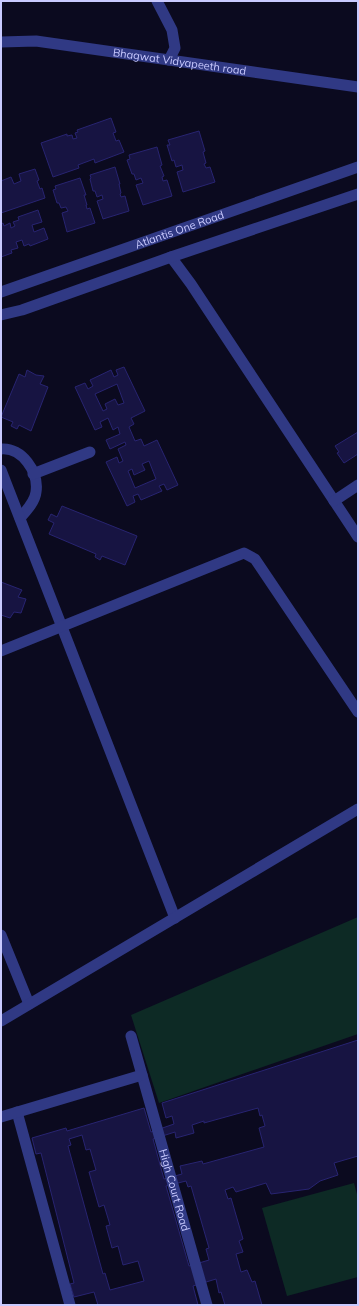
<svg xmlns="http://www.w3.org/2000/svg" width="359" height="1306" font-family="Mulish,sans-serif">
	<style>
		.green { fill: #0d2a25 }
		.building { fill: #171442; stroke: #282471; fill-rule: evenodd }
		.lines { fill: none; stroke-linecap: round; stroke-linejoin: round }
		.minor { stroke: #303984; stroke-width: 11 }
		.tertiary { stroke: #303984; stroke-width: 11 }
		.labels { text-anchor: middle; stroke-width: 3; stroke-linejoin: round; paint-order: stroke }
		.street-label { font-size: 11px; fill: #c9caff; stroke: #0b0a1f }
	</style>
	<rect width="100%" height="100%" fill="#0b0a1f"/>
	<!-- green -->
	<path class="green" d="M358 917V1034L159 1103 131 1015Z
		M354 1183 358 1198V1277L287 1296 262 1208Z"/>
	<!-- building -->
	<path class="building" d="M111 118 116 132 113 133 116 141 119 140 124 152 95 163 94 159 78 165 79 168 53 177 41 143 67 134V136L72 135 73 139 77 138 75 133 78 132 77 130Z
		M199 131 205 151 203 152 206 163 204 164 206 168 210 167 215 182 183 192 177 172 183 170 182 165 176 167 174 160 172 161 167 145H170L168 140Z
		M157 147 162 165 160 166 164 176 162 177 163 181 167 180 172 196 143 205 136 185 143 183 141 178 136 180 134 174H132L127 160 130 159 129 155Z
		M115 167 120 184H119L121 193 120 194 121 197 125 196 129 211 103 219 97 201 103 199 102 195 97 197 95 191H93L90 179 91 178 90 175Z
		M35 169 39 180 37 181 40 189 42 188 45 198 1 213V181L11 177 14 184 21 181 19 174Z
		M80 178 86 195H84L87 205H86L87 209 90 208 95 223 67 232 62 213 68 211 66 207 61 208 59 203H57L53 190 56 189 55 186Z
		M38 210 42 222 32 225 34 232 44 228 48 239 30 246 29 244 24 246 22 240 16 242 18 248 11 250 12 253 1 257V224L3 223 4 226 10 223 11 228 15 226 13 222 19 220 18 217Z
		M124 367 145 411 131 418 134 424 129 427 135 441 141 439 144 446 157 440 178 485 167 490 164 484 159 486 162 491 141 500 138 494 133 496 135 502 127 506 106 462 117 457 119 463 123 461 118 449 126 445 125 442 110 449 106 440 120 434 118 427 113 430 108 418 100 422 102 427 95 430 75 387 85 383 88 389 93 386 90 380 111 370 114 377 118 375 116 370ZM117 384 124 403 118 405 115 399 105 404 107 409 103 411 95 394ZM149 461 156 479 135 488 128 471 132 469 134 475 145 470 142 464Z
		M27 370 36 375 44 376 40 384 48 387 31 431 19 425 17 429 11 426 13 422 1 417 19 374 25 377Z
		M358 432V454L344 463 337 453 339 452 335 446Z
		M62 506 137 536 125 565 102 556 100 560 95 557 96 554 49 534 54 523 48 520 51 514 57 517Z
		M1 582 22 590 18 597 26 599 21 613 14 612 10 618 1 615Z
		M358 1040V1156L334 1163 338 1175 320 1181 309 1189 271 1194 266 1183 236 1192 233 1187 225 1190 228 1199 231 1198 243 1239 239 1241 243 1252 236 1254 241 1272 247 1270 252 1282 255 1281 262 1305H225L221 1292 219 1293 216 1279 193 1286 198 1305H98L94 1292 74 1297 70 1284 74 1283 41 1153 36 1154 32 1138 66 1128 67 1131 144 1108 151 1132 174 1124 172 1116 166 1118 162 1103ZM258 1108 260 1116 262 1115 265 1126 259 1128 264 1147 203 1164 202 1161 180 1166 182 1174 164 1179 153 1139 175 1132 176 1138 194 1133 192 1125 204 1121V1123ZM82 1135 86 1150 90 1149 96 1170 89 1172 99 1207 104 1205 110 1225 106 1226 112 1248 118 1246 123 1265 138 1261 144 1281 110 1290 105 1273 103 1274 68 1146 71 1145 69 1139ZM186 1181 188 1187 191 1186 209 1248 206 1249 209 1260 189 1266 166 1186Z"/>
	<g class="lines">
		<!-- minor -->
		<g class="minor">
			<path d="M157 1 172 30 175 48 169 60"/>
			<path id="s1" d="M1 42 36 41 358 87"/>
			<path d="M171 257 191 284 358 537"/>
			<path d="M1 449C22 447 39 472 36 492 35 502 26 511 20 518"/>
			<path d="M1 470 175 918"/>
			<path d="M33 474 90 452"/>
			<path d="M334 501 358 485"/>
			<path d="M1 651 244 553 255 559 358 712"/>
			<path d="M1 935 29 1004"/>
			<path d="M1 1021 358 809"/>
			<path id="s2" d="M131 1036 207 1305"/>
			<path d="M17 1112 70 1305"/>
			<path d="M1 1117 142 1075"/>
		</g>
		<!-- tertiary -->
		<g class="tertiary">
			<path id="s3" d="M1 292 358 167"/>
			<path d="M1 315 22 310 171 257 358 194"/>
		</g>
	</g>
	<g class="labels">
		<!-- street labels -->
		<g class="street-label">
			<text dy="4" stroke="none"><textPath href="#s1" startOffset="180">Bhagwat Vidyapeeth road</textPath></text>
			<text dy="4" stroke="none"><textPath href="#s3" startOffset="189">Atlantis One Road</textPath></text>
			<text dy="4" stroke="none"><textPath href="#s2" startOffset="160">High Court Road</textPath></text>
		</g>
	</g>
	<!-- border -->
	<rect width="359" height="1306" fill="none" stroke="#c9caff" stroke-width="4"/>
</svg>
